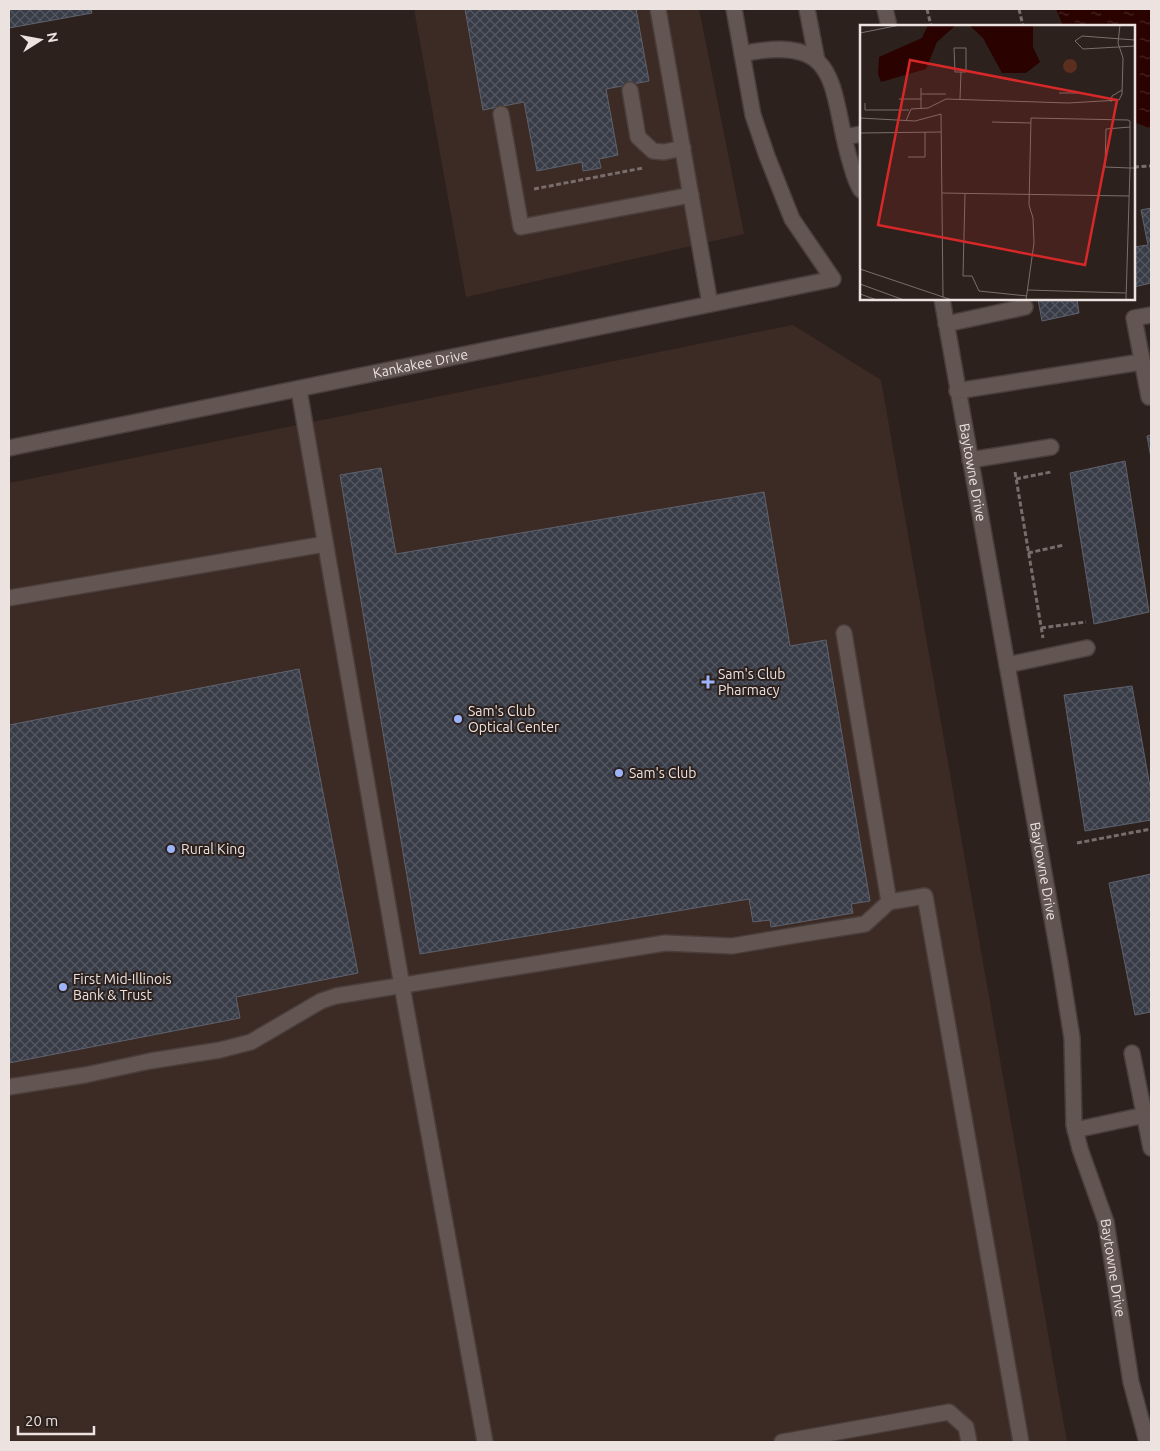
<svg xmlns="http://www.w3.org/2000/svg" width="1160" height="1451" font-family="Ubuntu,sans-serif">
	<style>
		.built { fill: #3c2a24 }
		.water { fill: url(#water-ripples) }
		.building { fill: url(#building-cross-hatch); stroke: #5e626e }
		.lines { fill: none; stroke-linecap: round; stroke-linejoin: round }
		.minor-casing { stroke: #493e3b; stroke-width: 18 }
		.path { stroke: #786d6a; stroke-width: 3; stroke-dasharray: 5 2.5; stroke-linecap: butt }
		.minor { stroke: #635551; stroke-width: 15 }
		.poi-dot { fill: #9db4fd; stroke: #2d211d; stroke-width: 2 }
		.labels { text-anchor: middle; stroke-width: 4; stroke-linejoin: round; paint-order: stroke }
		.street-label { font-size: 14px; fill: #ece3e1; stroke: #2d211d }
		.poi-label { font-size: 14px; fill: #ece3e1; stroke: #2d211d; text-anchor: start }
		.inset-road { fill: none; stroke: #796f6b; stroke-width: 1 }
		.view { fill: #d62828; fill-opacity: 0.15; stroke: #d62828; stroke-width: 2.5 }
		.inset-edge { fill: none; stroke: #ece3e1; stroke-width: 2.5 }
	</style>
	<defs>
		<pattern id="water-ripples" width="26" height="14" patternUnits="userSpaceOnUse" patternTransform="scale(1.25)"><rect width="26" height="14" fill="#2a0200"/><path d="M2 4q2-2 4 0t4 0M15 11q2-2 4 0t4 0" fill="none" stroke="#492725"/></pattern>
		<pattern id="building-cross-hatch" width="8" height="8" patternUnits="userSpaceOnUse" patternTransform="scale(1.25)"><rect width="8" height="8" fill="#383c47"/><path d="M0 0l8 8M0 8l8-8" fill="none" stroke="#555861"/></pattern>
	</defs>
	<rect width="100%" height="100%" fill="#2d211d"/>
	<!-- built -->
	<path class="built" d="M414 9H699L744 234 466 297Z
		M793 325 881 380 1067 1442H9V483Z"/>
	<!-- water -->
	<path class="water" d="M1056 9H1151V129L1134 122V26H1063Z"/>
	<!-- building -->
	<path class="building" d="M9 9H91L92 13 9 28Z
		M465 9H636L649 81 606 89 618 155 599 159 601 168 583 171 582 162 537 171 524 102 483 110Z
		M1151 208V283L1134 287V247L1148 245 1141 210Z
		M1038 299H1077L1079 313 1042 321Z
		M1151 435V458L1147 436Z
		M1125 461 1149 612 1094 624 1070 473Z
		M381 468 396 554 764 492 790 646 826 640 870 901 851 904 853 913 771 927 770 920 753 922 749 899 420 954 340 475Z
		M299 669 358 973 236 997 240 1018 9 1063V725Z
		M1132 686 1151 792V820L1085 831 1064 695Z
		M1151 874V1012L1135 1015 1109 883Z"/>
	<g class="lines">
		<!-- minor casing -->
		<g class="minor-casing">
			<g id="minor">
				<path d="M658 9 710 304"/>
				<path d="M807 9 817 61"/>
				<path d="M885 9 889 26"/>
				<path d="M742 54C844 32 829 90 850 161 853 171 855 181 861 190"/>
				<path d="M630 90 638 137 653 151 664 152 683 148"/>
				<path d="M501 114 521 227 691 195"/>
				<path d="M844 137 861 134"/>
				<path id="s1" d="M942 299 1060 963 1072 1038 1074 1125 1080 1149 1106 1222 1131 1382 1147 1442"/>
				<path d="M1151 315 1134 318 1149 397 1151 396"/>
				<path d="M946 324 1025 307"/>
				<path d="M299 390 402 986 485 1442"/>
				<path d="M957 391 1141 362"/>
				<path id="s2" d="M9 448 833 279 792 219 767 156 753 115 734 9"/>
				<path d="M970 460 1051 447"/>
				<path d="M9 598 325 544"/>
				<path d="M844 633 889 902"/>
				<path d="M1007 665 1087 648"/>
				<path d="M1132 1053 1151 1148"/>
				<path d="M9 1087 85 1075 150 1061 220 1050 251 1042 321 1001 336 996 665 943 732 946 797 935 865 924 889 902 925 896 1021 1442"/>
				<path d="M1075 1130 1145 1115"/>
				<path d="M782 1442 949 1412 966 1427 969 1442"/>
			</g>
		</g>
		<!-- path -->
		<path class="path" d="M927 9 931 26
			M1019 9 1023 26
			M1134 167 1151 166
			M534 189 643 168
			M1015 472 1043 638
			M1016 479 1051 472
			M1028 553 1064 545
			M1041 628 1086 622
			M1077 843 1151 829"/>
		<!-- minor -->
		<use href="#minor" class="minor"/>
	</g>
	<!-- markers -->
	<g class="poi-dot">
		<path d="M705.5 674.5h5v5h5v5h-5v5h-5v-5h-5v-5h5z"/>
		<circle cx="458" cy="719" r="5"/>
		<circle cx="619" cy="773" r="5"/>
		<circle cx="171" cy="849" r="5"/>
		<circle cx="63" cy="987" r="5"/>
	</g>
	<g class="labels">
		<!-- street labels -->
		<g class="street-label">
			<text dy="5" stroke="none"><textPath href="#s2" startOffset="420">Kankakee Drive</textPath></text>
			<text dy="5" stroke="none"><textPath href="#s1" startOffset="176">Baytowne Drive</textPath></text>
			<text dy="5" stroke="none"><textPath href="#s1" startOffset="581">Baytowne Drive</textPath></text>
			<text dy="5" stroke="none"><textPath href="#s1" startOffset="986">Baytowne Drive</textPath></text>
		</g>
		<!-- poi labels -->
		<g class="poi-label">
			<text x="718" y="679">Sam's Club<tspan x="718" dy="16">Pharmacy</tspan></text>
			<text x="468" y="716">Sam's Club<tspan x="468" dy="16">Optical Center</tspan></text>
			<text x="629" y="778">Sam's Club</text>
			<text x="181" y="854">Rural King</text>
			<text x="73" y="984">First Mid-Illinois<tspan x="73" dy="16">Bank &amp; Trust</tspan></text>
		</g>
	</g>
	<!-- overview -->
	<g transform="translate(860 25)">
		<rect width="275" height="275" fill="#2d211d"/>
		<path d="M203 41a7 7 0 1 1 14 0a7 7 0 1 1-14 0Z" fill="#5b2e1f"/>
		<path d="M68 0H96L77 17 66 44 21 57 18 49 19 32 62 13ZM109 0H173V22L180 37 166 48H142L123 13Z" fill="#2a0200"/>
		<path class="inset-road" d="M0 8 40 0M275 15 222 11 215 16 223 24 275 21M61 63V84M199 68H218M61 69H86M39 74H61M100 74 101 47H106V23H94L95 47H101M251 77 252 71 262 65M5 78V85H49M0 93 55 96 81 89 83 272M46 96 51 84 68 83 86 74 208 78 259 75 262 69 263 33 258 18 260 0M132 97 171 98M0 108 81 107M48 132H65V107M82 168 269 171M105 169 103 251H112L119 266 167 271M0 244 92 275M0 259 44 275M168 265 266 268M0 269 17 275M166 275 174 218 173 193 169 180 171 93 268 95 270 96V143L245 142 246 104 270 102M266 275 270 143H275"/>
		<path class="view" d="M50 35 257 75 225 240 18 200Z"/>
		<rect width="275" height="275" class="inset-edge"/>
	</g>
	<!-- border -->
	<rect width="1160" height="1451" fill="none" stroke="#ece3e1" stroke-width="20"/>
	<!-- north arrow -->
	<g transform="translate(40 40) rotate(79)" stroke="#2d211d" stroke-width="4" paint-order="stroke">
	<path d="M0-4L9 19L0 12L-9 19Z" fill="#ece3e1"/>
	<text y="-8" font-size="14" font-weight="bold" text-anchor="middle" fill="#ece3e1">N</text>
	</g>
	<!-- scale -->
	<path d="M18 1426v8h76v-8" fill="none" stroke="#ece3e1" stroke-width="2.5"/>
	<text x="25" y="1426" font-size="15" fill="#ece3e1" stroke="#2d211d" stroke-width="4" paint-order="stroke">20 m</text>
</svg>
